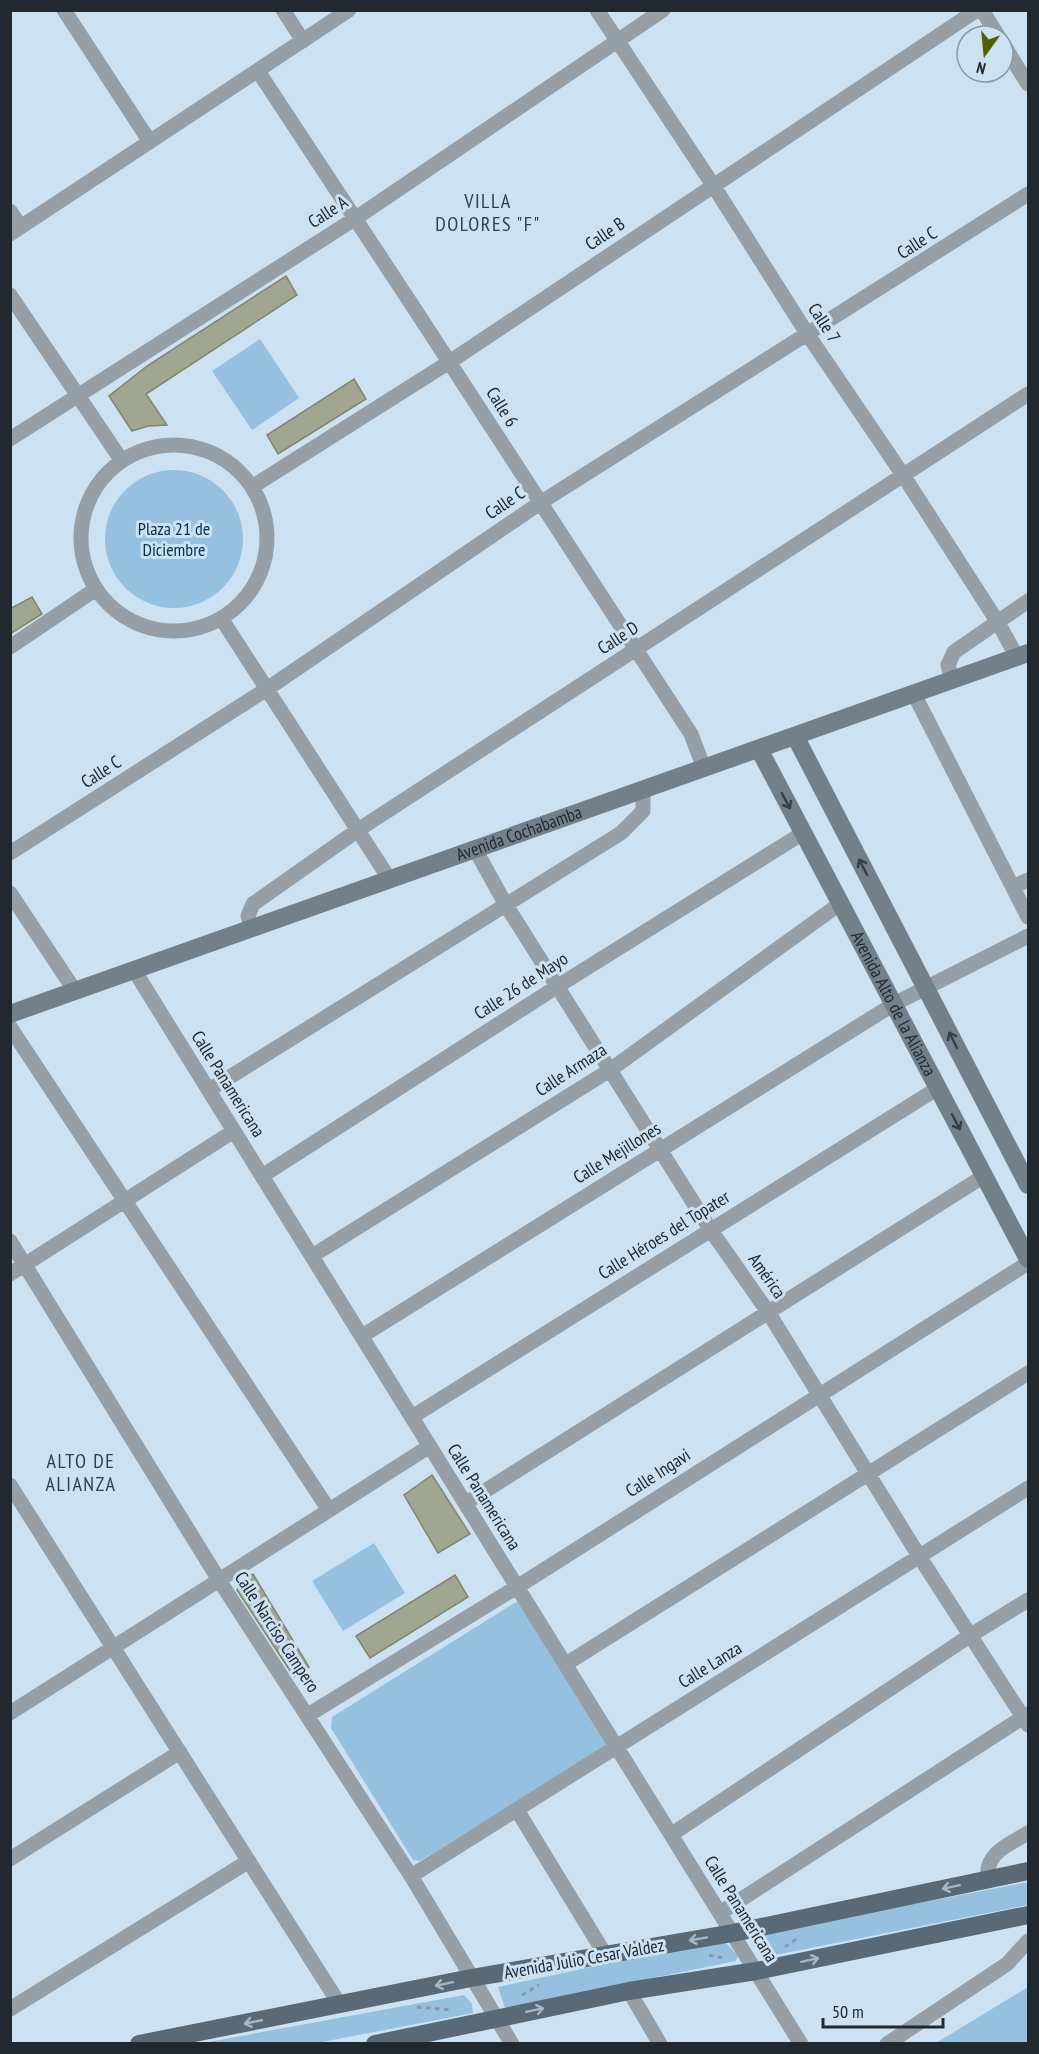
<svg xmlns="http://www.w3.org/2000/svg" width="1039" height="2054" font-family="'PT Sans Narrow',sans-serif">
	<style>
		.green { fill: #95c0e0 }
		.building { fill: #a1a690; stroke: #80856f; stroke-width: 1.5 }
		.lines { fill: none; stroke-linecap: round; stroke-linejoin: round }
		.path { stroke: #8797a4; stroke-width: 3; stroke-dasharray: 4.5 4.5; stroke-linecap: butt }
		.street { stroke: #969fa6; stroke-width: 15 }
		.secondary { stroke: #72808a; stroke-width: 18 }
		.primary { stroke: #596a76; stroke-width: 18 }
		.oneway { stroke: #353f46 }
		.oneway2 { stroke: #a4b8c7 }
		.labels { text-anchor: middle; stroke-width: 6; stroke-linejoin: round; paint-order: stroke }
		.street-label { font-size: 18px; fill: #21292f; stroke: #cce2f3 }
		.park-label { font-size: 18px; fill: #00304b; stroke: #cce2f3 }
		.neighbourhood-label { font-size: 20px; letter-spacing: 1.5px; fill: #2e404d; stroke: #cce2f3 }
	</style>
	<rect width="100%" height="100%" fill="#cce2f3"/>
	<!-- green -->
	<path class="green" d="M260 339 299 398 252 430 212 371Z
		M105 539a69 69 0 1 1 138 0a69 69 0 1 1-138 0Z
		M374 1543 405 1593 343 1631 312 1581Z
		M521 1599 611 1743 420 1861 413 1860 331 1728 332 1717Z
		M1028 1882V1905L775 1955 765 1950 759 1940 763 1933Z
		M722 1939 738 1956 736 1961 505 2008 498 1987Z
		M1028 1987V2043H935L941 2040Z
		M464 1995 472 2004 473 2013 317 2043H203Z"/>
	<!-- building -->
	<path class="building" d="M286 276 297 295 146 394 167 425 148 426 132 431 109 396 147 366Z
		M354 379 366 399 278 454 267 435Z
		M32 597 42 614 10 634V609Z
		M432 1475 470 1534 438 1553 404 1495Z
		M253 1574 309 1667 294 1677 237 1590 240 1583Z
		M455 1575 468 1597 370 1658 356 1636Z"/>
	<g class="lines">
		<!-- path -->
		<path class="path" d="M785 1947 799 1937
			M709 1955 723 1958
			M522 1995 539 1985
			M417 2007 452 2010"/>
		<!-- street -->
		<path class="street" d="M64 10 150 142
			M283 10 303 41
			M597 10 713 185 808 335 903 475 997 621 1017 657
			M982 10 998 36
			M1003 44 1028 84
			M258 71C404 291 547 512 691 734L704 768
			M10 211 21 227
			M10 234 349 10
			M10 295 122 461
			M10 439 356 218 663 10
			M81 538a93 93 0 1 1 186 0a93 93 0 1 1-186 0Z
			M252 487 451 361 977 10
			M221 618 390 880
			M10 647 96 589
			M952 680 948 665 954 652 1028 601
			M914 694 1028 917
			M475 849 506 905 710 1229 768 1312 919 1556 1028 1725
			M10 853 267 689 540 503 1028 194
			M1013 887 1028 880
			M10 893 75 991
			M252 928 248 916 253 904 358 830 1028 394
			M134 970 801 2044
			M10 1027 329 1510
			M209 1090 621 833 643 811V790
			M262 1176 558 986 803 833
			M10 1241 219 1580 411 1876 512 2044
			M312 1256 610 1070 841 903
			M10 1274 234 1131
			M362 1336 894 1004 1028 936
			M412 1417 938 1088
			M10 1485 340 2005
			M466 1503 984 1176
			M566 1664 1028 1373
			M10 1713 430 1446
			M308 1715 517 1587 1028 1263
			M517 1810 606 1956
			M672 1834 971 1635 1028 1600
			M10 1859 180 1752
			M411 1876 1028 1488
			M988 1879C984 1853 1010 1844 1028 1833
			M720 1913 1028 1714
			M629 1991 660 2044
			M10 2009 249 1861
			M887 2044 1007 1964 1028 1941"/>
		<!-- secondary -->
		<g class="secondary">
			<path d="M795 736 1028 1185"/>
			<path id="s1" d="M759 749 1028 1259"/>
			<path id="s2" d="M10 1014 1028 653"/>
		</g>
		<!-- primary -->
		<path class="primary" d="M139 2044 471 1978 733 1933 1028 1871
			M375 2044 629 1991 756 1971 1028 1915"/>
	</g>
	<!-- one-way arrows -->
	<defs><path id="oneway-shaft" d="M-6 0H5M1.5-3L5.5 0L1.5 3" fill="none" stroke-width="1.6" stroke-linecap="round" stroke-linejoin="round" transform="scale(1.5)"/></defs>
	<g class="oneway">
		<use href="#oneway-shaft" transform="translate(786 801) rotate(62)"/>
		<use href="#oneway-shaft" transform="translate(863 867) rotate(-117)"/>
		<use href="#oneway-shaft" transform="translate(953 1040) rotate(-117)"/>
		<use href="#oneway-shaft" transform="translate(956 1122) rotate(62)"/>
	</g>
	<g class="oneway2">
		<use href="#oneway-shaft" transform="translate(951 1887) rotate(168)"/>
		<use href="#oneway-shaft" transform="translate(698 1939) rotate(170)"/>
		<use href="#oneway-shaft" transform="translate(810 1960) rotate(-12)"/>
		<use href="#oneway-shaft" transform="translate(444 1984) rotate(168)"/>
		<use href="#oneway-shaft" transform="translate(535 2010) rotate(-12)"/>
		<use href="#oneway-shaft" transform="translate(253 2022) rotate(169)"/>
	</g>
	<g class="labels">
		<!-- street labels -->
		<g class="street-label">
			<text transform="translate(328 212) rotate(-33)" y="6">Calle A</text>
			<text transform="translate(605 234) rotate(-34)" y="6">Calle B</text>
			<text transform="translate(917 243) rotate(-33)" y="6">Calle C</text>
			<text transform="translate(824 323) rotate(57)" y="6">Calle 7</text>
			<text transform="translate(502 407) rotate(58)" y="6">Calle 6</text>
			<text transform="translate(505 503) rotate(-34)" y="6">Calle C</text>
			<text transform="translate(618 638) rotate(-33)" y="6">Calle D</text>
			<text transform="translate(101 772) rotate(-33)" y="6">Calle C</text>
			<text dy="6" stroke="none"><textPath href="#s2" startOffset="540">Avenida Cochabamba</textPath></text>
			<text transform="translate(521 986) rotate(-33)" y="6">Calle 26 de Mayo</text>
			<text dy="6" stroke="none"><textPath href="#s1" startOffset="288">Avenida Alto de la Alianza</textPath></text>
			<text transform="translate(571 1070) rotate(-33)" y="6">Calle Armaza</text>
			<text transform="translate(228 1084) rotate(58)" y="6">Calle Panamericana</text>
			<text transform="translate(617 1153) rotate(-32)" y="6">Calle Mejillones</text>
			<text transform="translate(664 1235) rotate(-32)" y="6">Calle Héroes del Topater</text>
			<text transform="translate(767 1276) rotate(55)" y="6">América</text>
			<text transform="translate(658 1473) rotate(-33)" y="6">Calle Ingavi</text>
			<text transform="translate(484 1497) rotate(58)" y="6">Calle Panamericana</text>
			<text transform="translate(277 1632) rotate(57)" y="6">Calle Narciso Campero</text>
			<text transform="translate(710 1665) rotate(-32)" y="6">Calle Lanza</text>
			<text transform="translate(741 1909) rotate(58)" y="6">Calle Panamericana</text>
			<text transform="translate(584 1959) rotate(-10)" y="6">Avenida Julio Cesar Valdez</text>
		</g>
		<!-- park labels -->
		<g class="park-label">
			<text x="174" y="535">Plaza 21 de<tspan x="174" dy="21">Diciembre</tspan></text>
		</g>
		<!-- neighbourhood labels -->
		<g class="neighbourhood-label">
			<text x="488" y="208">VILLA<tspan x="488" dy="23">DOLORES "F"</tspan></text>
			<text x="81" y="1468">ALTO DE<tspan x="81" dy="23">ALIANZA</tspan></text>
		</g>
	</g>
	<!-- border -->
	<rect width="1039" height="2054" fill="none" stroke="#21292f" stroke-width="24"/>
	<!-- north arrow -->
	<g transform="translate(985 54) rotate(195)"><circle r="28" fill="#cce2f3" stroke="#8898a5" stroke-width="1.5"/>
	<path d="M0-4.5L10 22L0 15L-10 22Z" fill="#536001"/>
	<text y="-9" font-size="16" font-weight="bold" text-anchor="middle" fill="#21292f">N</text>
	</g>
	<!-- scale -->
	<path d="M823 2018v9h120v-9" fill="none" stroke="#21292f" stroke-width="3"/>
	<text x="832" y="2018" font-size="18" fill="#21292f" stroke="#cce2f3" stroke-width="4.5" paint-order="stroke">50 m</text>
</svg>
